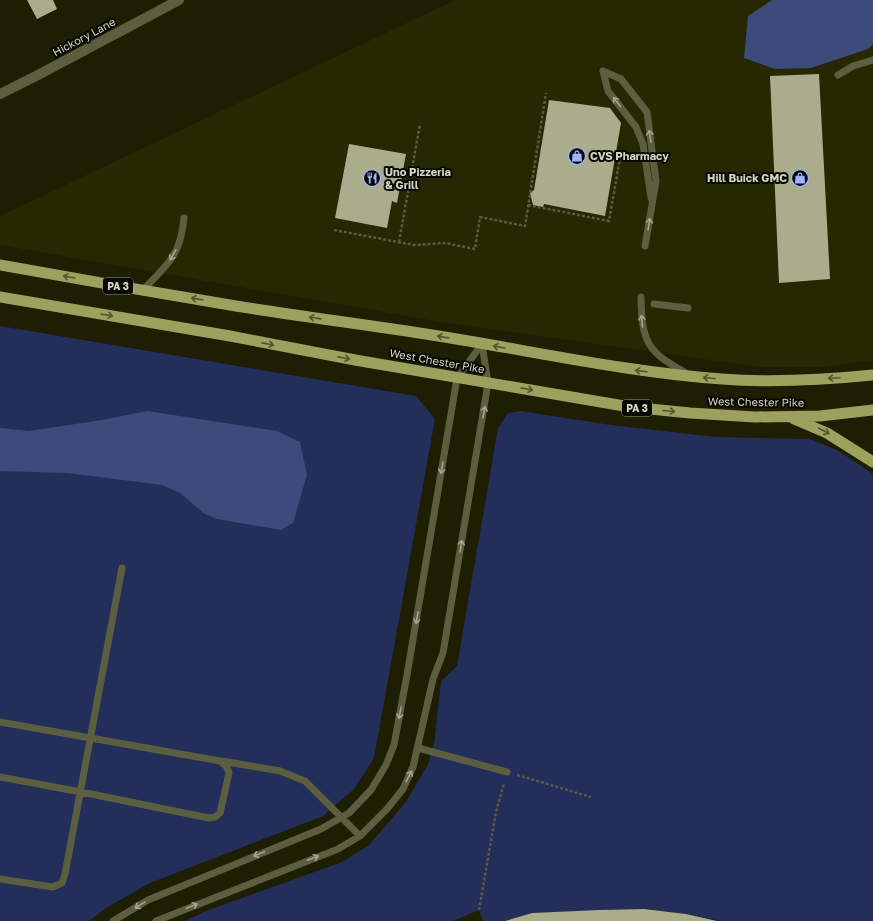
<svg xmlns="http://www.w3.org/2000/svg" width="873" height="921" font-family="'Golos Text',sans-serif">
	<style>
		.built { fill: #262802 }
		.green { fill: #232e5a }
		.water { fill: #3d4a7c }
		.building { fill: #a9ad8b }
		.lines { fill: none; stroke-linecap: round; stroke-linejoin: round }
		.path { stroke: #595a41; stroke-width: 2.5; stroke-dasharray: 3 2; stroke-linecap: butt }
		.service { stroke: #5b5e3f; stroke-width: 7 }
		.minor { stroke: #5b5e3f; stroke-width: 10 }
		.trunk { stroke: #9ca15e; stroke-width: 11 }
		.oneway { stroke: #a3a58e }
		.oneway2 { stroke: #525430 }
		.labels { text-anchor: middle; stroke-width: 4; stroke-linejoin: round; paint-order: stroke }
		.shield { fill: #070801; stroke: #969889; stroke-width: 1 }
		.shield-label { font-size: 10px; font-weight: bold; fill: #d3d5c3 }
		.street-label { font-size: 11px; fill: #d3d5c3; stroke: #070801 }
		.poi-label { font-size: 11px; font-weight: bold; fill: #d3d5c3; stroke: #070801; text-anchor: start }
	</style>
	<rect width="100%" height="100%" fill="#1d1e02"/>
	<!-- built -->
	<path class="built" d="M455 0H873V360L827 367H759L441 322 0 245V216Z"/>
	<!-- green -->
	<path class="green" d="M0 326 416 396 435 419 374 758 354 789 323 816 150 883 106 908 89 921H0Z
		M520 411 611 425 716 437 810 439 839 451 873 474V921H721L686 914 644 909 598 910 532 913 504 921H483L479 910 453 921H185L206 911 342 862 369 845 406 802 428 764 434 744 441 681 457 666 498 428 508 413Z"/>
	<!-- water -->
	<path class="water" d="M772 0H873V44L868 49 811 68 775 69 744 58 748 16Z
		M147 411 277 431 300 442 307 475 293 523 281 530 217 519 205 514 180 493 162 485 67 473 0 471V428L29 431 102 420Z"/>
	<!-- building -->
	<path class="building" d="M27 0H53L57 9 37 19Z
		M819 74 830 279 779 283 770 76Z
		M549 100 610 108 621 123 605 216 544 204 543 207 533 205 530 193 534 190Z
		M349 144 406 154 397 203 392 201 387 228 335 218Z
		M644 909 686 914 717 921H505L532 913 598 910Z"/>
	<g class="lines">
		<!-- path -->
		<path class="path" d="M528 205 609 221 620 158
			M334 230 414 245 445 243 475 249 480 217 525 226 546 93
			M399 242 420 124
			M517 775 591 797
			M479 910 496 812 504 783"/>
		<!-- service -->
		<path class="service" d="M603 71 621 79 647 112 656 181 645 246
			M603 71 608 91 636 127 643 144 651 198
			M838 75 853 66 873 60
			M143 290C156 276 173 262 179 243 182 235 183 226 184 218
			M641 297C642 343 647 352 688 374
			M654 304 688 308
			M0 722 220 761 227 767 229 773 220 813 215 817 209 818 81 792 0 777
			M418 748 507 772
			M222 761 280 771 305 781 360 836
			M0 879 53 887 62 883 65 874 122 568
			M113 921 148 900 321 829 349 813 371 790 386 765 394 745 407 675 457 378 482 344
			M156 921 338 849 360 836 387 809 403 789 413 767 433 679 443 653 488 383 482 344"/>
		<!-- minor -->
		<path class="minor" d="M0 94 38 75 179 0"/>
		<!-- trunk -->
		<path class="trunk" d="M0 265C79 279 157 293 236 306 303 317 371 325 438 336 533 351 626 372 722 379 772 383 823 380 873 375
			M0 297 230 336 355 360 630 407 690 413 755 417 820 416 873 410
			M794 419 827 433 873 462"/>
	</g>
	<!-- one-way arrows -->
	<defs><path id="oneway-shaft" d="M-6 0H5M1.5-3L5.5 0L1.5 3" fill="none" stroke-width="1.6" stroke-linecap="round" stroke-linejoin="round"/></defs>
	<g class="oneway">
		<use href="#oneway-shaft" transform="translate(617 102) rotate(-128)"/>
		<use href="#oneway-shaft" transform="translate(650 136) rotate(-98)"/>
		<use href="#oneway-shaft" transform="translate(649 224) rotate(-81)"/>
		<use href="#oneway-shaft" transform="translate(173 255) rotate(119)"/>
		<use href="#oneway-shaft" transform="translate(642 321) rotate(-95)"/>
		<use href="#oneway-shaft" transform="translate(484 412) rotate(-80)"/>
		<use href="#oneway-shaft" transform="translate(442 468) rotate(99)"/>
		<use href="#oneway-shaft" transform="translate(461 546) rotate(-81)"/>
		<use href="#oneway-shaft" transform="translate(417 618) rotate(100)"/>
		<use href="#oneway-shaft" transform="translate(400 713) rotate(101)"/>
		<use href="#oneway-shaft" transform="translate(409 776) rotate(-63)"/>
		<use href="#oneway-shaft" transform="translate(259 854) rotate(158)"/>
		<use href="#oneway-shaft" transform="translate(313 858) rotate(-21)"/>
		<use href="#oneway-shaft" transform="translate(140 905) rotate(149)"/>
		<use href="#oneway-shaft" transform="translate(192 906) rotate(-22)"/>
	</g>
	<g class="oneway2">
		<use href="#oneway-shaft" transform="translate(69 277) rotate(-170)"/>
		<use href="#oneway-shaft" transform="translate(197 299) rotate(-170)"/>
		<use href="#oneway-shaft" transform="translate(107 315) rotate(10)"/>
		<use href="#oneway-shaft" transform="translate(315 318) rotate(-172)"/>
		<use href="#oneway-shaft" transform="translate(443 337) rotate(-170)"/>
		<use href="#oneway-shaft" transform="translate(268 344) rotate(11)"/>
		<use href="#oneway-shaft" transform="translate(499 347) rotate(-170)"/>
		<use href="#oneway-shaft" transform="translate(344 358) rotate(11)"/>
		<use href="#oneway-shaft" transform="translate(641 371) rotate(-173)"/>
		<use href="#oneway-shaft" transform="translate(709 378) rotate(-175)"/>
		<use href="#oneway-shaft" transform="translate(834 378) rotate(177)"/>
		<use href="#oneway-shaft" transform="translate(527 389) rotate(10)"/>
		<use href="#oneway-shaft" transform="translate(669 411) rotate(5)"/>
		<use href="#oneway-shaft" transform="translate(824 431) rotate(27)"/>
	</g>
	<!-- icons -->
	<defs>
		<g id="shop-ring" transform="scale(0.9)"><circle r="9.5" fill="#070801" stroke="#9eb4fd" stroke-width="1.5"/><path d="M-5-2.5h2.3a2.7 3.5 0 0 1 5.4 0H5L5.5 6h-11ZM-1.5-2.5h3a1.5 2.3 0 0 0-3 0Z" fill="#9eb4fd"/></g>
		<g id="restaurant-ring" transform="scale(0.9)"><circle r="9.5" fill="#070801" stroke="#9eb4fd" stroke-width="1.5"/><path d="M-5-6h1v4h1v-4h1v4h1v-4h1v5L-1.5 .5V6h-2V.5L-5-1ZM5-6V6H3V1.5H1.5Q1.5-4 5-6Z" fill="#9eb4fd"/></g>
	</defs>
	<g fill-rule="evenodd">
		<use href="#shop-ring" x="577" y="156"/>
		<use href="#restaurant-ring" x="372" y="178"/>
		<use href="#shop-ring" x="800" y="178"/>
	</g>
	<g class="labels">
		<!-- shield labels -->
		<g class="shield">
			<rect x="103" y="278" width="30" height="16" rx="3"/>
			<rect x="622" y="400" width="30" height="16" rx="3"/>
		</g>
		<g class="shield-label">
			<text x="118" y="290">PA 3</text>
			<text x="637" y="412">PA 3</text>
		</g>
		<!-- street labels -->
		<g class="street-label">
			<text transform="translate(84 37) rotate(-28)" y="4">Hickory Lane</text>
			<text transform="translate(437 361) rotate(10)" y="4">West Chester Pike</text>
			<text transform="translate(756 402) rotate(1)" y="4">West Chester Pike</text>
		</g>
		<!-- poi labels -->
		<g class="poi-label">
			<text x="590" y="160">CVS Pharmacy</text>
			<text x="385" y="176">Uno Pizzeria<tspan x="385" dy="13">&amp; Grill</tspan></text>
			<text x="787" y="182" text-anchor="end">Hill Buick GMC</text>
		</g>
	</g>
</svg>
